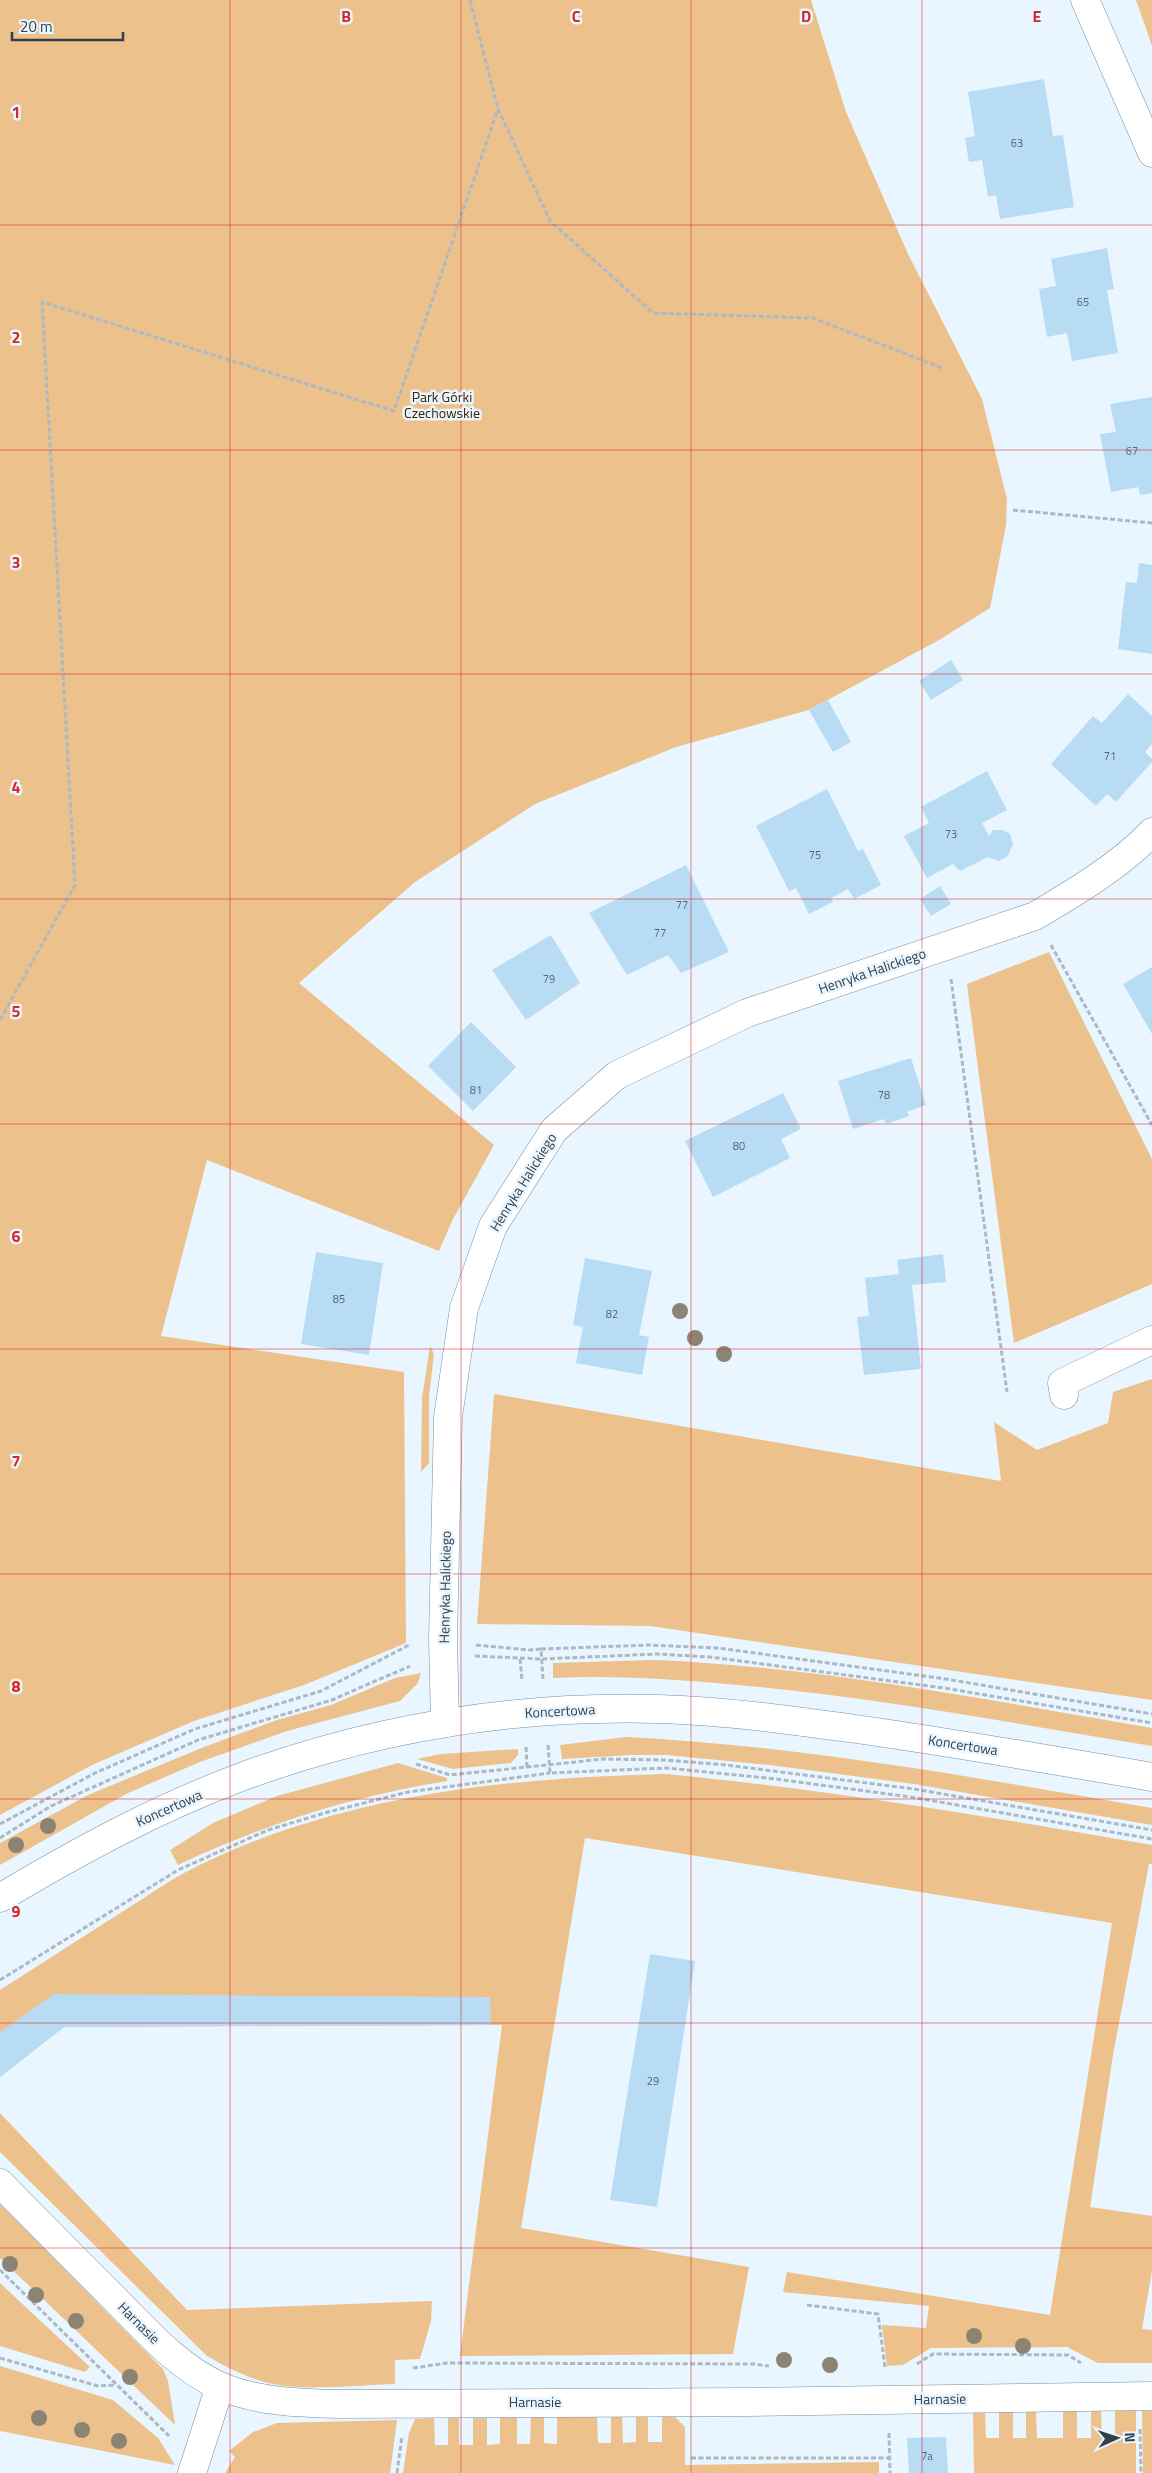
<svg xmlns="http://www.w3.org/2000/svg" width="1152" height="2473" font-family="'Titillium Web',sans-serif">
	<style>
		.green { fill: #edc18b }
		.building { fill: #b7dcf4 }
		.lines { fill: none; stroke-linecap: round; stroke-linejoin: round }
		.minor-casing { stroke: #7291a4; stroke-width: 29 }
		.tertiary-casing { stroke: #7291a4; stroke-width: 29 }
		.path { stroke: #acb9c2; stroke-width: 3; stroke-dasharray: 5 2.5; stroke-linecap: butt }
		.minor { stroke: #fff; stroke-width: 28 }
		.tertiary { stroke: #fff; stroke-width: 28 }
		.tree { fill: #8b8373 }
		.grid { fill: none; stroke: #d62828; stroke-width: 1; stroke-opacity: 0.55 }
		.labels { text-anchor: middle; stroke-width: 5; stroke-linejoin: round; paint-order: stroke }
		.number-label { font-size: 11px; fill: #536672 }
		.park-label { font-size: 14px; fill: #3e2500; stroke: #e9f6ff }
		.street-label { font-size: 14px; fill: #323f47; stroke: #e9f6ff }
		.grid-label { font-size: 16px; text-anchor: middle; font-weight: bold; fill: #d62828; stroke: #e9f6ff; stroke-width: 5; stroke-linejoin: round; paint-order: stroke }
	</style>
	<rect width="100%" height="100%" fill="#e9f6ff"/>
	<!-- green -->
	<path class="green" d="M0 0H811L846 112 908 254 982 399 1007 499 1006 525 990 608 939 640 809 710 676 747 535 804 415 882 299 983 494 1145 452 1221 439 1251 207 1160 161 1336 404 1372 406 1643 304 1685 194 1721 92 1765 0 1815Z
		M1136 0H1152V46Z
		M1049 952 1152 1159V1284L1014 1343 967 984Z
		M430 1346 434 1354 429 1396V1463L421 1472 422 1398Z
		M1152 1379V1700L650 1626 477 1624 494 1394 1001 1481 994 1422 1037 1450 1108 1423 1113 1392Z
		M655 1660C822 1667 987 1700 1152 1728V1746C1018 1724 884 1699 749 1686 684 1680 618 1675 553 1678V1663Z
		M421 1673 418 1683 400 1701 287 1731 200 1762 128 1793 0 1865V1843L88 1795 204 1747 277 1720 331 1705 395 1678Z
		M626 1737C803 1746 977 1778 1152 1808V1825L914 1784 770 1765 666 1755H632L562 1759 560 1745Z
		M518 1749V1755L511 1763 453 1769 417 1759 441 1754Z
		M398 1763 447 1778V1781C353 1796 264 1824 178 1865L170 1850 213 1823 277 1796Z
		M664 1774C828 1789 990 1817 1152 1845V1864H1149L1113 2055 1090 2207 1152 2216V2271L1142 2329 1152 2330V2363H1098L1067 2347 931 2348 903 2365 887 2366 882 2325 926 2328 929 2306 783 2292 787 2272 1050 2315 1112 1923 585 1838 521 2228 749 2267 733 2354 460 2356 502 2025 64 2027 0 2077V1990C42 1963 83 1937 125 1910 145 1898 165 1883 186 1872 333 1796 500 1778 664 1774Z
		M0 2113 187 2310 432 2301 431 2321 420 2359 395 2360V2384C361 2385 305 2391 273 2384 249 2379 228 2368 207 2356L0 2152Z
		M0 2204 163 2369 168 2381 175 2425 0 2258Z
		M0 2283 90 2367 85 2372 0 2346Z
		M0 2366 113 2400 158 2438 175 2465 0 2431Z
		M1136 2410V2473H974L973 2412 985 2411 986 2438H999V2411H1013V2438H1026V2411H1036L1037 2438H1063V2411H1077V2438H1091V2411H1101L1102 2437 1115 2438V2411Z
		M1142 2411H1152V2473H1143Z
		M648 2415V2442H662V2416L673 2415 685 2427V2465L879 2462V2473H403L409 2433 415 2419 434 2418 435 2445H448V2418H459V2445H473V2418H487V2445L500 2444V2417H517V2444H530L531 2417H544V2443L557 2444V2417L597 2416 598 2443H611V2416H622L623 2443 636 2442V2416Z
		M397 2420 390 2473H225L235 2457 229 2451 253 2432 277 2423Z"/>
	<!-- building -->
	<path class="building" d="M1044 79 1053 136 1063 135 1074 207 1000 219 996 195 988 197 982 160 969 162 965 138 975 136 968 92Z
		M1107 248 1114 289 1107 290 1118 353 1072 361 1067 333 1047 337 1039 289 1056 286 1051 259Z
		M1152 397V493L1140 495 1138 487 1111 492 1100 434 1116 432 1110 404Z
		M1139 563 1152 565V654L1118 649 1126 582 1137 583Z
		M951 660 963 680 931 700 919 681Z
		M1128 694 1152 716V744L1145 752 1152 759V762L1116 802 1107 794 1096 806 1051 764 1093 716 1102 723Z
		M828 700 851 742 833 752 809 710Z
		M987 771 1007 810 982 823 989 836 993 830H1002L1010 834 1013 844 1008 856 999 861 988 857 960 871 953 864 927 878 904 836 929 823 921 807Z
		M827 789 858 851 863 849 881 885 854 899 848 889 831 898 833 902 809 914 796 888 789 891 756 826Z
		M686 865 729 952 681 973 668 955 627 975 589 913Z
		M940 886 951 904 931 916 920 899Z
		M551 935 580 983 526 1020 492 970Z
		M1152 967V1034L1123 984Z
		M471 1022 516 1067 473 1111 428 1066Z
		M911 1058 926 1105 907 1112 909 1116 886 1124 884 1119 853 1129 838 1081Z
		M783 1093 801 1129 781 1139 790 1158 713 1197 685 1141Z
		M316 1252 383 1263 369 1355 301 1344Z
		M943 1254 946 1282 912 1285 921 1369 864 1375 857 1317 869 1316 865 1278 899 1274 897 1260Z
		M585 1258 652 1271 639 1335 649 1337 642 1375 576 1363 583 1327 573 1325Z
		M650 1954 695 1961 657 2207 610 2200Z
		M54 1994 490 1997 491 2025 64 2027 0 2077V2032Z
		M946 2437 948 2473H909L907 2438Z"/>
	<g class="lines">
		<!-- minor casing -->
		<g class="minor-casing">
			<path id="minor" d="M1085 0 1152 153
				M1064 1395 1062 1383 1152 1340
				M445 1723 443 1639 448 1417 464 1308 493 1226 554 1130 617 1075 747 1013 1035 916C1074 893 1121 865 1152 832
				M0 2183C37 2221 75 2259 112 2296 144 2328 178 2368 220 2386 257 2402 299 2403 339 2404L748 2402 1152 2396
				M192 2473 220 2386"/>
		</g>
		<!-- tertiary casing -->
		<g class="tertiary-casing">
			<path id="tertiary" d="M0 1898C77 1852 156 1809 241 1777 375 1728 517 1705 659 1709 725 1711 791 1720 856 1729 955 1743 1053 1760 1152 1777"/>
		</g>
		<!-- path -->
		<path class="path" d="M470 0 498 109 550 221 653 313 813 318 942 368
			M1013 510 1152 523
			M1051 945 1152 1125
			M951 979 1007 1392
			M0 1020 75 885 42 302 394 411 498 109
			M476 1645 529 1650 541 1649
			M475 1656 542 1659 657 1654 710 1657 944 1688 1152 1723
			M520 1659 522 1681
			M543 1679 541 1649 649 1645 718 1648 946 1679 1152 1714
			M548 1745 550 1773 666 1768 776 1779 911 1797 1152 1839
			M526 1747 527 1767
			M416 1764 450 1775 604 1759 665 1760 726 1765 914 1789 1152 1830
			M0 1824 95 1773 195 1729 321 1691 411 1644
			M0 1838 51 1806 198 1740 332 1700 410 1666
			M0 1980 178 1870 268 1830 328 1812 408 1792 550 1773
			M0 2270 169 2436
			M807 2305 878 2314 885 2367
			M0 2358 98 2386 115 2385
			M917 2364 933 2354 1068 2355 1081 2363
			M413 2368 447 2363 754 2364 769 2366
			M1140 2429 1141 2473
			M889 2433 890 2473
			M691 2458H889
			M397 2473 402 2436"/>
		<!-- minor -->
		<use href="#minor" class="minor"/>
		<!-- tertiary -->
		<use href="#tertiary" class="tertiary"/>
	</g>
	<!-- trees -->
	<g class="tree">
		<circle cx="680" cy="1311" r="8"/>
		<circle cx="695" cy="1338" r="8"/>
		<circle cx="724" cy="1354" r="8"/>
		<circle cx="48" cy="1826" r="8"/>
		<circle cx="16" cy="1845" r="8"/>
		<circle cx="10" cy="2264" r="8"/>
		<circle cx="36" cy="2295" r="8"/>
		<circle cx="76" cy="2321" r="8"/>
		<circle cx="974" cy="2336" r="8"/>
		<circle cx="1023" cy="2346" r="8"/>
		<circle cx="784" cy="2360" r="8"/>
		<circle cx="830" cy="2365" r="8"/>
		<circle cx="130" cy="2377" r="8"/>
		<circle cx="39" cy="2418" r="8"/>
		<circle cx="82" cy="2430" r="8"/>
		<circle cx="119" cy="2441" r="8"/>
	</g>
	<!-- grid -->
	<path class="grid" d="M230 0V2473M461 0V2473M691 0V2473M922 0V2473M0 225H1152M0 450H1152M0 674H1152M0 899H1152M0 1124H1152M0 1349H1152M0 1574H1152M0 1799H1152M0 2023H1152M0 2248H1152"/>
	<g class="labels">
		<!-- number labels -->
		<g class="number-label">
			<text x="1017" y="147">63</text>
			<text x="1083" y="306">65</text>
			<text x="1132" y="455">67</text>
			<text x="1110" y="760">71</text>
			<text x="951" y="838">73</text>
			<text x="815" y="859">75</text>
			<text x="682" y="909">77</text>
			<text x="660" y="937">77</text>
			<text x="549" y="983">79</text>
			<text x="476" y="1094">81</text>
			<text x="884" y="1099">78</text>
			<text x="739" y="1150">80</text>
			<text x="339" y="1303">85</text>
			<text x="612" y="1318">82</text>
			<text x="653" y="2085">29</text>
			<text x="927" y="2460">7a</text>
		</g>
		<!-- park labels -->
		<g class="park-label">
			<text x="442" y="402">Park Górki<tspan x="442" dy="16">Czechowskie</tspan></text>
		</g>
		<!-- street labels -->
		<g class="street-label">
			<text transform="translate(872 971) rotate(-19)" y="5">Henryka Halickiego</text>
			<text transform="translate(523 1182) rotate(-58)" y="5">Henryka Halickiego</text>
			<text transform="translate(445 1587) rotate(-89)" y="5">Henryka Halickiego</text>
			<text transform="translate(560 1711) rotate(-3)" y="5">Koncertowa</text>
			<text transform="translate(963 1745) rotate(9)" y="5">Koncertowa</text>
			<text transform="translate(169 1808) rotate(-24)" y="5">Koncertowa</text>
			<text transform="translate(139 2323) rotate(45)" y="5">Harnasie</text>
			<text transform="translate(940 2399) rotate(-1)" y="5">Harnasie</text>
			<text x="535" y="2407">Harnasie</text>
		</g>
	</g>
	<g class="grid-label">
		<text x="346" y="22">B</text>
		<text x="576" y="22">C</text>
		<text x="806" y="22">D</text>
		<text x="1037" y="22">E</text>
		<text x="16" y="118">1</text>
		<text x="16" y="343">2</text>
		<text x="16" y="568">3</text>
		<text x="16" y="793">4</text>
		<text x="16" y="1017">5</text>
		<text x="16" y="1242">6</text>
		<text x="16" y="1467">7</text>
		<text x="16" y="1692">8</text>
		<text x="16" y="1917">9</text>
	</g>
	<!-- north arrow -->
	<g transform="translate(1117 2438) rotate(87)" stroke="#e9f6ff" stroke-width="4" paint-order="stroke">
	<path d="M0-4L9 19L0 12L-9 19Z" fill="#323f47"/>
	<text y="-8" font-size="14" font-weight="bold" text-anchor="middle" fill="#323f47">N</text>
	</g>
	<!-- scale -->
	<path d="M12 32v8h111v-8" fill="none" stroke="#323f47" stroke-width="2.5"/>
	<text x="20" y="32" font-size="15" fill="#323f47" stroke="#e9f6ff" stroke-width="4" paint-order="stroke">20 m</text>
</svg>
